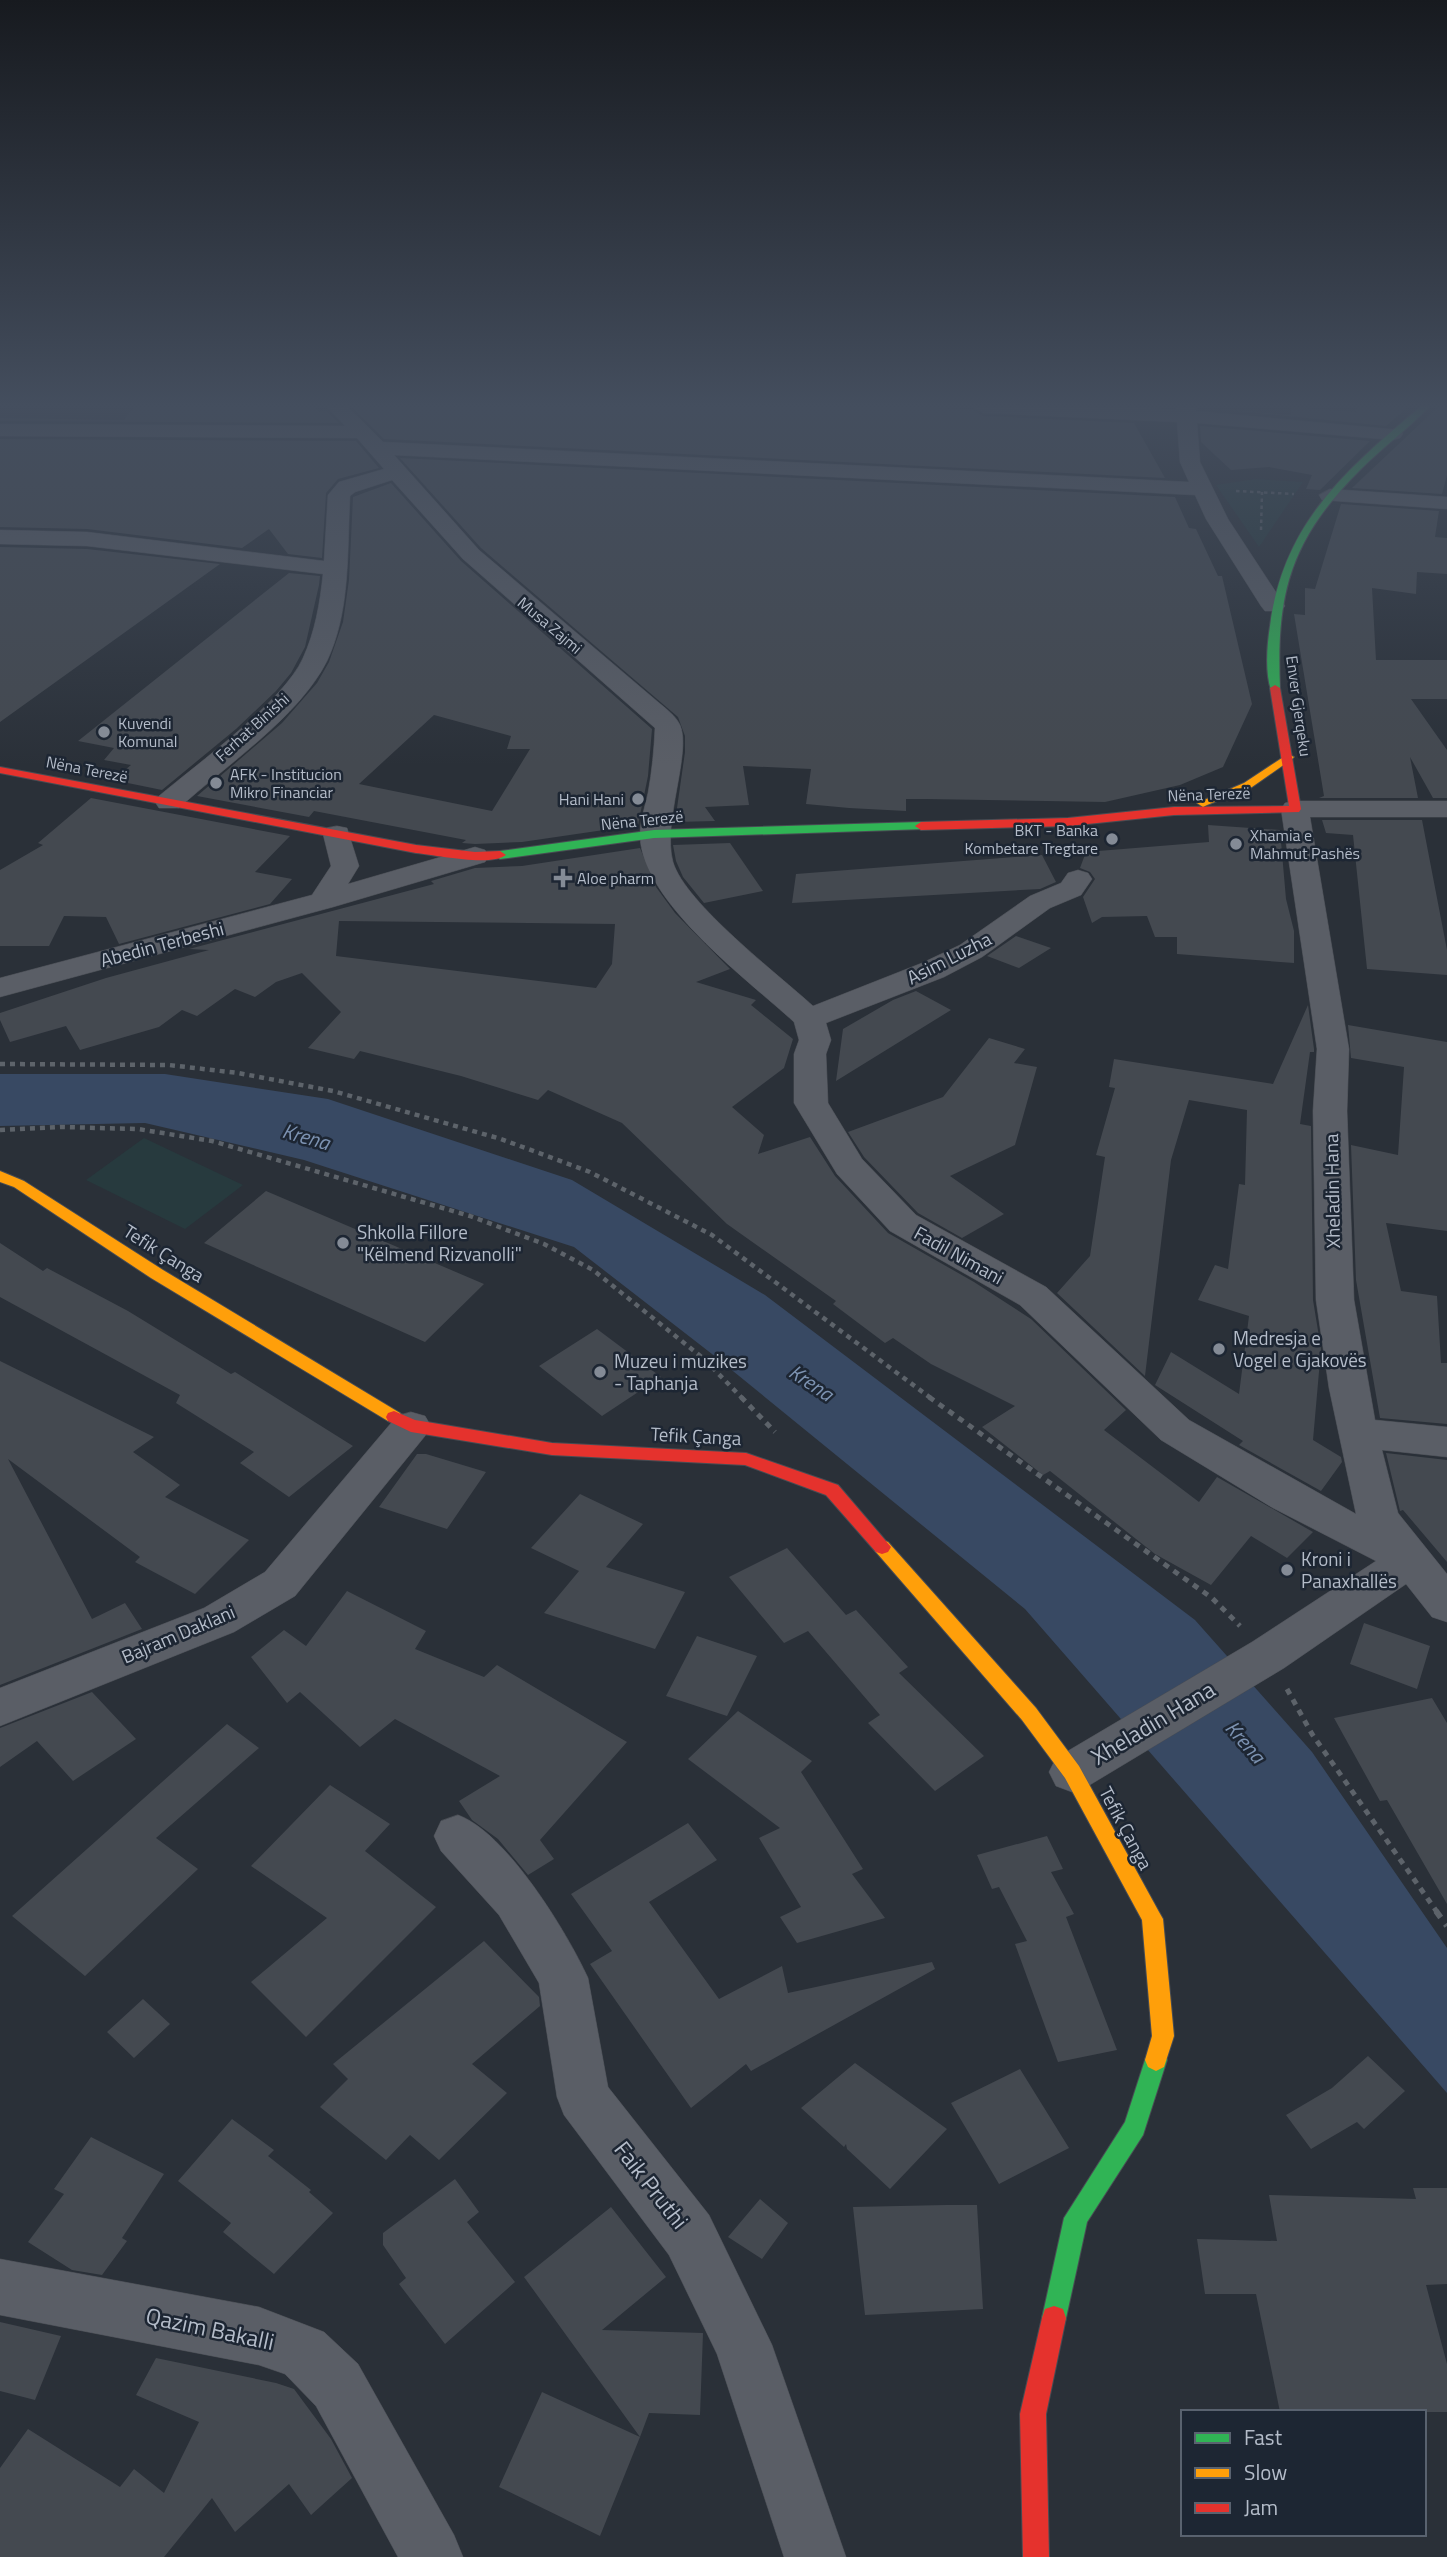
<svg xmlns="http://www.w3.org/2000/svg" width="1447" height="2557" font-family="'Titillium Web',sans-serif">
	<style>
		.green { fill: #273a3e }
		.water { fill: #384963 }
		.building { fill: #444950; fill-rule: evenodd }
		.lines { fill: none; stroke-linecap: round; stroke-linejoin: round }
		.street-casing { stroke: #484c53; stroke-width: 1 }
		.fast-casing { stroke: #484c53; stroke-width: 2 }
		.slow-casing { stroke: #484c53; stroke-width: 2 }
		.jam-casing { stroke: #484c53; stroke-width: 2 }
		.path-far3 { stroke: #5d636a; stroke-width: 2.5; stroke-dasharray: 3.5 3.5; stroke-linecap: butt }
		.path-far2 { stroke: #5d636a; stroke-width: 4.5; stroke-dasharray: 5 5; stroke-linecap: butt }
		.path-far1 { stroke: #5d636a; stroke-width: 5; stroke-dasharray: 6 6; stroke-linecap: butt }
		.path { stroke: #5d636a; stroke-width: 6; stroke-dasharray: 8 8; stroke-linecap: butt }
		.street { fill: #5a5e66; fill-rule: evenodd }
		.fast { fill: #30b455; fill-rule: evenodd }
		.slow { fill: #ff9f0a; fill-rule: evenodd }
		.jam { fill: #e5322d; fill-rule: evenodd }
		.poi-dot { fill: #848b96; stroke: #1d2633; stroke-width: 2.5 }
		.labels { text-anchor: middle; stroke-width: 5; stroke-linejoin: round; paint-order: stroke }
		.far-street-label { font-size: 16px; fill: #b4bcc9; stroke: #1d2633 }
		.far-poi-label { font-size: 16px; fill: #b4bcc9; stroke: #1d2633; text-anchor: start }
		.street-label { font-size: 19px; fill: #b4bcc9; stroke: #1d2633 }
		.poi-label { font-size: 19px; fill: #b4bcc9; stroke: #1d2633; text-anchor: start }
		.water-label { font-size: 21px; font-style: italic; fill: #7c92b1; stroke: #1d2633 }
		.near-street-label { font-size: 23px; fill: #b4bcc9; stroke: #1d2633 }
	</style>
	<rect width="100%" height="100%" fill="#2a3038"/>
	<!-- green -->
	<path class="green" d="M1256 479 1303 482 1259 547 1216 485Z
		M144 1138 243 1185 185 1229 86 1180Z"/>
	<!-- water -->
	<path class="water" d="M0 1074H165L328 1099 572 1180 765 1295 1195 1620 1312 1752 1447 1948V2093L1025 1609 712 1354 574 1247 304 1160 145 1123 0 1126Z"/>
	<!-- building -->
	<path class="building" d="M134 407H314L319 412 327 411 339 423 0 421V418L124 420Z
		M362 407 937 408 972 409 983 416 1134 423 1165 478 384 439 353 408Z
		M1199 407 1291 415V407L1356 412 1357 408H1407L1386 426Z
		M1437 408H1447V475L1442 494 1352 488Z
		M1200 426 1370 441 1320 490 1306 489 1312 475 1269 467 1231 470 1201 442Z
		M0 439 356 441 379 468 338 479 326 493 322 558 288 554 269 529 242 548 87 529 0 527Z
		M400 458 1175 497 1189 528 1196 529 1218 576H1222L1252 704 1223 767 1180 785 1105 802 926 799H906V811L849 808 806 804 811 769 743 766 749 805 705 807 715 821 675 822 685 752V736L678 717 481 548Z
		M391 483 461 561 652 729 648 776 638 825 522 842 475 844 462 843 466 840 314 811 309 817 197 796 282 723 317 683 329 662 343 622 349 580 353 497ZM434 715 511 736 507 749H530L492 811 359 784Z
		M1341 504 1439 511 1435 537 1447 538V574L1417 572 1416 594 1372 588 1376 660H1447V699H1411L1447 750V798H1433L1410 757 1418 798H1319L1324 796 1294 614 1305 615V588L1315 589Z
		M0 547 87 549 220 564 0 722Z
		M289 573 320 576 319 585 305 647 291 673 276 691 236 729 162 790 113 780 131 765 104 760 114 748 78 741Z
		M91 798 290 836 255 872 292 879 270 904 119 944 106 917 64 916 49 946H0V870L43 845 38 843Z
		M1322 820H1422L1447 950V975L1367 969 1353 835 1326 833Z
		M1208 825 1280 830 1286 899 1294 931V963L1177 954V937H1155L1147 916 1102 917 1092 923 1083 897 1095 879 1090 872 1080 868 1086 852 1209 842Z
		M730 843 763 891 704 903 683 877 676 861 673 845Z
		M640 848 656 887 675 913 730 969 696 982 756 1000 751 1005 793 1039 784 1068 732 1107 764 1135 758 1154 810 1137 835 1176 888 1233 974 1282 1031 1319 1126 1410 1104 1430 1199 1502 1217 1477 1313 1532 1287 1558 1251 1536 1211 1585 1155 1554 1050 1471 1043 1475 982 1427 1015 1406 931 1364 893 1338 885 1343 833 1304 836 1301 727 1224 622 1123 548 1090 538 1100 461 1076 360 1051 354 1059 308 1048 341 1012 302 973 276 982 255 997 235 989 197 1016 182 1010 159 1027 80 1050 66 1026 10 1042 0 1020V1013L106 978 209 950 189 949 434 884 431 881 475 868 522 866ZM339 921 615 924 612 964 596 988 336 956Z
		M1042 855 1056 882 1040 889 792 903 796 874Z
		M1016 936 1051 948 1019 968 987 956Z
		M916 991 951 1010 836 1081 843 1029 893 1000Z
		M1308 1005 1314 1049V1052H1310L1300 1124 1311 1126 1313 1300 1321 1349 1313 1440 1341 1457 1342 1462 1321 1491 1239 1445 1243 1441 1155 1385 1171 1352 1239 1394 1249 1316 1198 1300 1215 1265 1228 1269 1239 1184 1245 1185 1247 1110 1189 1100 1171 1160 1145 1376 1057 1293 1090 1256 1105 1157 1096 1155 1115 1088 1109 1087 1114 1059 1273 1084Z
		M1348 1025 1447 1042V1231L1386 1223 1401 1291 1437 1296 1441 1363H1447V1424L1380 1418 1356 1280 1351 1145 1398 1155 1404 1067 1351 1058Z
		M989 1038 1025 1049 1014 1063 1037 1067 1015 1145 950 1176 1004 1214 962 1238 918 1213 864 1157 848 1132 943 1097Z
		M266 1191 484 1284 425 1342 204 1243Z
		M0 1243 43 1271 47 1268 128 1311 231 1374 235 1372 353 1446 289 1497 240 1463 254 1452 176 1403 180 1395 0 1297Z
		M597 1329 661 1377 602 1416 539 1366Z
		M0 1361 154 1437 133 1452 180 1485 165 1497 249 1540 195 1594 135 1562 140 1557 8 1459 92 1619 125 1603 142 1629 0 1685Z
		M1386 1453 1447 1460V1562L1403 1510 1400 1511Z
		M417 1454H426L486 1472 447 1529 379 1507Z
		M580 1494 643 1524 606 1567 685 1592 655 1649 544 1613 579 1571 531 1548Z
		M787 1548 846 1615 856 1610 908 1667 899 1673 984 1756 935 1791 868 1723 880 1715 808 1631 784 1643 729 1577Z
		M347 1591 426 1631 415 1649 484 1677 497 1665 627 1742 540 1840 554 1859 528 1875 498 1839 472 1820 459 1801 500 1776 395 1719 360 1747 300 1692 287 1703 251 1657 284 1630 306 1646Z
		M1364 1623 1430 1646 1417 1689 1350 1664Z
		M697 1636 757 1656 727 1716 666 1696Z
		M92 1692 136 1739 73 1781 37 1741 0 1767V1728Z
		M1432 1698 1447 1723V1904L1387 1800 1380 1801 1334 1718Z
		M738 1711 812 1761 801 1772 863 1869 852 1874 885 1918 797 1943 780 1917 801 1907 759 1838 780 1828 688 1759Z
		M227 1724 259 1748 156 1838 198 1869 85 1976 12 1916Z
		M330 1785 390 1824 365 1851 436 1907 306 2037 251 1982 327 1918 251 1866Z
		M688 1823 717 1860 649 1902 719 1999 782 1966 788 1993 932 1962 935 1969 751 2071 746 2064 691 2108 590 1964 612 1951 571 1894Z
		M1047 1836 1063 1869 1051 1872 1074 1914 1066 1917 1117 2050 1058 2062 1015 1944 1027 1941 999 1887 992 1889 977 1855Z
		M484 1941 539 1997 540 2006 472 2064 507 2093 439 2160 410 2135 386 2160 320 2107 348 2079 333 2064Z
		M143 1999 170 2024 134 2058 107 2032Z
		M1368 2056 1405 2091 1364 2129 1357 2122 1311 2149 1286 2115 1332 2088Z
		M855 2063 947 2129 890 2189 847 2149 846 2144 844 2147 801 2108Z
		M1020 2069 1069 2148 999 2184 951 2103Z
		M232 2119 274 2150 268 2156 311 2190 309 2192 333 2213 274 2274 223 2232 231 2223 178 2181Z
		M91 2137 164 2174 122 2238 127 2241 102 2275 72 2270 28 2242 64 2194 54 2189Z
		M455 2179 479 2212 467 2222 515 2282 445 2344 399 2284 406 2278 383 2245V2233Z
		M1413 2188H1447V2284L1426 2285 1447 2364V2412H1280L1256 2294H1205L1197 2239 1277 2241 1269 2195 1416 2199Z
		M760 2199 788 2223 762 2259 728 2237Z
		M946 2205H977L983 2309 865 2315 853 2207Z
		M611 2207 666 2277 602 2330 703 2333 700 2415 649 2413 640 2437 524 2277Z
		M0 2322 61 2336 35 2400 0 2391Z
		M156 2358 276 2383 294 2389 331 2439 352 2478 311 2515 289 2484 235 2532 212 2498 164 2557H0V2468L28 2429 120 2487 134 2469 164 2493 199 2422 136 2395Z
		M542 2392 640 2437 600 2536 499 2487Z"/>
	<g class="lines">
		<!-- street casing -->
		<g class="street-casing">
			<path id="street" d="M327 407H348L383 442 1189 482 1180 462 1177 422 983 413 973 407H1132L1176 410V407H1196V411L1400 430 1403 434 1400 438 1393 440 1197 423 1200 462 1228 519 1285 606 1281 611H1265L1261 606 1206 519 1195 495 394 455 479 550 658 702C665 708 676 716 680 725 692 752 662 822 673 862 685 903 779 975 813 1006L922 963 960 945 1030 896 1061 883 1068 873 1078 870 1088 873 1092 879 1081 895 1050 908 982 957 944 977 826 1023 831 1040 826 1054 828 1103 862 1159 916 1215 1046 1287 1189 1420 1356 1514 1329 1388 1316 1300 1313 1111 1317 1049 1281 809 1285 803 1295 801H1447V817H1310L1349 1049 1347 1111 1354 1300 1375 1420 1447 1427V1457L1382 1450 1398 1513 1447 1574V1622L1432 1617 1406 1584 1284 1668 1088 1786 1072 1792 1056 1786 1049 1772 1056 1758 1252 1642 1376 1561 1273 1508 1161 1440 1020 1305 890 1231 837 1174 794 1103V1054L799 1040 794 1022C747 979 641 901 640 835 640 822 645 806 648 793 652 771 654 750 655 728L463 559 392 480 355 492 350 496C347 550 351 611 327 661 299 717 225 766 179 808H159L155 802 159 796C197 764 284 701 303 658 315 632 320 603 323 574L87 546 0 544V530L87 532 324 561 328 495 339 482 384 469 357 438 0 436V424L345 426Z
				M1330 489 1447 497V509L1322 500 1319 495Z
				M337 826 347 828 359 866 348 884 475 847 485 850 489 856 485 862 333 907 0 997V978L312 895 331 866 323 834 327 828Z
				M411 1412 425 1416 431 1426 425 1436 295 1596 234 1632 0 1726V1688L204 1608 265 1572 397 1416Z
				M458 1815C506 1832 567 1932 588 1978L608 2087 709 2215 772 2345 846 2557H784L717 2354 669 2255 564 2115 557 2097 539 1983 499 1915 441 1851 434 1836 441 1821Z
				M0 2259 259 2307 324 2332 358 2364 454 2535 463 2557H398L316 2406 285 2374 259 2365 0 2315Z"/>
		</g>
		<!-- fast casing -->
		<g class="fast-casing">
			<path id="fast" d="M1420 407H1429C1408 429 1383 447 1361 469 1291 539 1276 591 1280 688L1271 690C1265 672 1267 645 1270 626 1283 523 1346 470 1420 407Z
				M921 822 925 823V829L654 838 500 859 494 855 500 851 654 830Z
				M1156 2049 1164 2053 1167 2060 1143 2135 1087 2222 1066 2318 1063 2327 1054 2330 1045 2327 1042 2318 1064 2218 1125 2122 1145 2060 1148 2053Z"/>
		</g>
		<!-- slow casing -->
		<g class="slow-casing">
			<path id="slow" d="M1288 754 1294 757 1292 759 1252 787 1207 805 1203 807 1197 803 1244 783Z
				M0 1171 24 1181 163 1270 400 1413 402 1417 400 1421H388L151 1278 14 1187 0 1182Z
				M882 1540 888 1542 1036 1708 1079 1766 1159 1912 1163 1919 1174 2036 1164 2067 1156 2071 1148 2067 1145 2060 1152 2036 1142 1920 1065 1778 1022 1720 876 1552 873 1547 876 1542Z"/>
		</g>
		<!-- jam casing -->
		<g class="jam-casing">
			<path id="jam" d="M1275 685 1280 688 1301 809 1299 812 1174 815 1068 826 921 830 915 826 921 822 1068 818 1174 807 1289 806 1270 688Z
				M0 767 416 845 475 852 500 851 506 855C490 867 437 855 416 853L0 773Z
				M394 1411 415 1420 552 1443 746 1453 838 1485 891 1547 888 1552 882 1554 876 1552 826 1495 745 1465 552 1455 411 1432 388 1421 386 1417 388 1413Z
				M1054 2306 1063 2309 1066 2318 1046 2414 1049 2557H1023L1020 2414 1042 2318 1045 2309Z"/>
		</g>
		<!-- path-far3 -->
		<path class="path-far3" d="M1236 491 1294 494
			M1261 530 1262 492"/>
		<!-- path-far2 -->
		<path class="path-far2" d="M0 1064 169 1065 238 1073 333 1091 501 1139 590 1172 712 1235 932 1399
			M0 1130 61 1127 138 1129 212 1141 470 1216 544 1244 593 1270 704 1359 743 1399"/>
		<!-- path-far1 -->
		<path class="path-far1" d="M741 1397 775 1432
			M929 1397 1212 1598 1240 1626
			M1287 1689 1312 1734 1437 1912"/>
		<!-- path -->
		<path class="path" d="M1436 1911 1447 1926"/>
		<!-- street -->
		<use href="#street" class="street"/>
		<!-- fast -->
		<use href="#fast" class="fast"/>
		<!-- slow -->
		<use href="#slow" class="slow"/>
		<!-- jam -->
		<use href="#jam" class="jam"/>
	</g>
	<!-- sky -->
	<linearGradient id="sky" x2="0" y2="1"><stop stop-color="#171a1f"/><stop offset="0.53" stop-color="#444e5e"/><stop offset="1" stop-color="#444e5e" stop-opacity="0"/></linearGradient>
	<rect width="1447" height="765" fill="url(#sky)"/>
	<!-- markers -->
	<g class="poi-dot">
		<circle cx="104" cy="732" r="7"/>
		<circle cx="216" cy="783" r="7"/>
		<circle cx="638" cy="799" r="7"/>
		<circle cx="1112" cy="839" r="7"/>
		<circle cx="1236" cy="844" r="7"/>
		<path d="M559.5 867.5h7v7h7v7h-7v7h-7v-7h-7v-7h7z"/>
		<circle cx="343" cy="1243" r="7"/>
		<circle cx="1219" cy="1349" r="7"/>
		<circle cx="600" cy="1372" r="7"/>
		<circle cx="1287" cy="1570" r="7"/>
	</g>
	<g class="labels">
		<!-- far-street labels -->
		<g class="far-street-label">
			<text transform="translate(550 625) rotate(40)" y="6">Musa Zajmi</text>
			<text transform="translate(1299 706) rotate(82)" y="6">Enver Gjerqeku</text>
			<text transform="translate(252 727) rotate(-42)" y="6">Ferhat Binishi</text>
			<text transform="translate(87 769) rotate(11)" y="6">Nëna Terezë</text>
			<text transform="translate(1209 794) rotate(-2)" y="6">Nëna Terezë</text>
			<text transform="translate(642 820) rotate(-6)" y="6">Nëna Terezë</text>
		</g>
		<!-- far-poi labels -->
		<g class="far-poi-label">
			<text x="118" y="729">Kuvendi<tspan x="118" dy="18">Komunal</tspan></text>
			<text x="230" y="780">AFK - Institucion<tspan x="230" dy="18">Mikro Financiar</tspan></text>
			<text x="624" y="805" text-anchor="end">Hani Hani</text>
			<text x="1098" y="836" text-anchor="end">BKT - Banka<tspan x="1098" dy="18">Kombetare Tregtare</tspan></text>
			<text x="1250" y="841">Xhamia e<tspan x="1250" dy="18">Mahmut Pashës</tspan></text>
			<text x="577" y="884">Aloe pharm</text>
		</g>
		<!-- street labels -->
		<g class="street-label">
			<text transform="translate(162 944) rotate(-15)" y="7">Abedin Terbeshi</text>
			<text transform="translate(949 958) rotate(-27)" y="7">Asim Luzha</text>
			<text transform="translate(1332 1191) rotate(-91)" y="7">Xheladin Hana</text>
			<text transform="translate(164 1253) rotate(32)" y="7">Tefik Çanga</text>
			<text transform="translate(959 1255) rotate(29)" y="7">Fadil Nimani</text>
			<text transform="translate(696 1436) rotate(3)" y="7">Tefik Çanga</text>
			<text transform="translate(178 1634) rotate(-23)" y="7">Bajram Daklani</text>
			<text transform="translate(1126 1828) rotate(62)" y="7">Tefik Çanga</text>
		</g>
		<!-- poi labels -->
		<g class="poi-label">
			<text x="357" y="1239">Shkolla Fillore<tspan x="357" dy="22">"Këlmend Rizvanolli"</tspan></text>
			<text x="1233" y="1345">Medresja e<tspan x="1233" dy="22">Vogel e Gjakovës</tspan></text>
			<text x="614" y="1368">Muzeu i muzikes<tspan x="614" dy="22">- Taphanja</tspan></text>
			<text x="1301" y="1566">Kroni i<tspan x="1301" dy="22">Panaxhallës</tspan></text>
		</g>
		<!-- water labels -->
		<g class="water-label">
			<text transform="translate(306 1137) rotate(16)" y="7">Krena</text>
			<text transform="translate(811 1383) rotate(34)" y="7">Krena</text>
			<text transform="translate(1245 1742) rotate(49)" y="7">Krena</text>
		</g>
		<!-- near-street labels -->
		<g class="near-street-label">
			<text transform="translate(1153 1723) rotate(-31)" y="8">Xheladin Hana</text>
			<text transform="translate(651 2185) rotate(52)" y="8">Faik Pruthi</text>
			<text transform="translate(210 2329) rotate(12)" y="8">Qazim Bakalli</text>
		</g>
	</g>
	<!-- legend -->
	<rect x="1181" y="2410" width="245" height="126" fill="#1d2633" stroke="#59626f" stroke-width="2"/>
	<rect x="1195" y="2433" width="35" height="10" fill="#30b455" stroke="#59626f" stroke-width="2"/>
	<text x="1244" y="2445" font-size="21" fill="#b4bcc9">Fast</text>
	<rect x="1195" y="2468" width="35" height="10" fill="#ff9f0a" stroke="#59626f" stroke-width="2"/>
	<text x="1244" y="2480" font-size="21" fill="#b4bcc9">Slow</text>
	<rect x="1195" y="2503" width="35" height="10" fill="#e5322d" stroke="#59626f" stroke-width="2"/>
	<text x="1244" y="2515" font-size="21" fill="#b4bcc9">Jam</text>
</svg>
